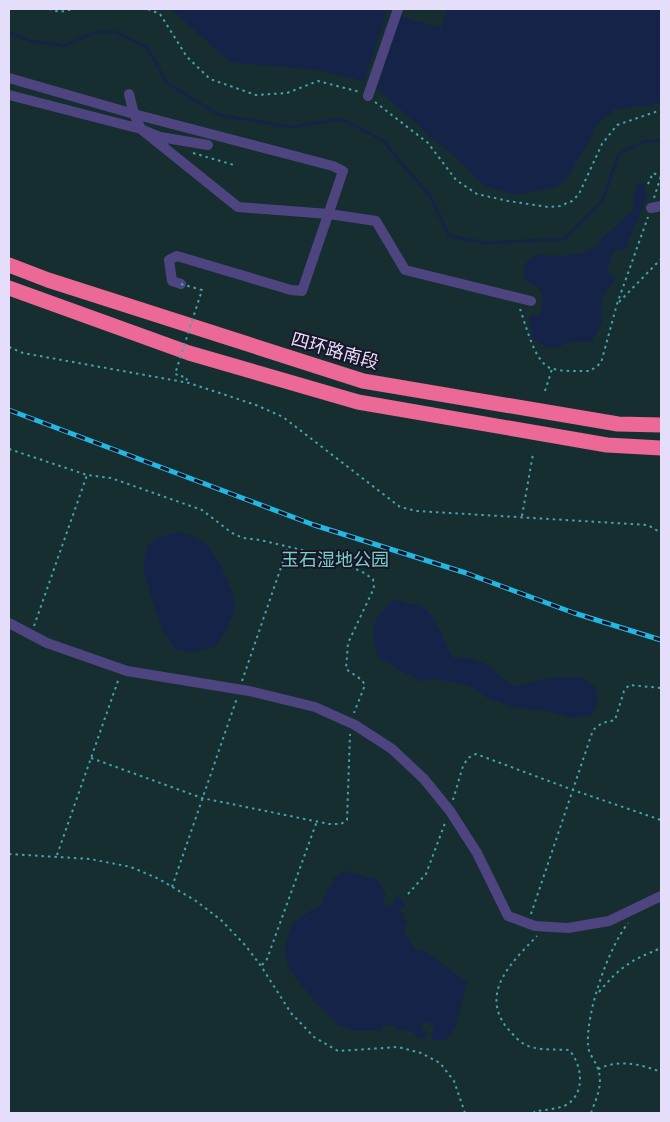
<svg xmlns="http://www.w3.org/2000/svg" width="670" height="1122" font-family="'Fira Sans Condensed','Noto Sans SC',sans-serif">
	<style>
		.green { fill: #172e30 }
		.water { fill: #162349 }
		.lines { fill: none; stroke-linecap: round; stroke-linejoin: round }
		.stream { stroke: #162349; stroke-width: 3 }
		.path { stroke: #40a5ac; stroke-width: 2; stroke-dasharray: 2.5 4; stroke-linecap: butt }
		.minor { stroke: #4e4580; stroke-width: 10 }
		.highway { stroke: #eb6897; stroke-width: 15 }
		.rail-casing { stroke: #23b7e2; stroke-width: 5 }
		.rail { stroke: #191427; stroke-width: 3; stroke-dasharray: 9; stroke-linecap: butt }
		.path-bridge { stroke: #40a5ac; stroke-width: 2; stroke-dasharray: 2.5 4; stroke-linecap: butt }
		.labels { text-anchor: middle; stroke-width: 4; stroke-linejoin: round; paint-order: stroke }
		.street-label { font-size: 18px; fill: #e5defb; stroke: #191427 }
		.park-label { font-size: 18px; fill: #72d2c6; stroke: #191427 }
	</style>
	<rect width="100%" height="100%" fill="#191427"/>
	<!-- green -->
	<path class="green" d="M9 9H661V1113H14L9 1112Z"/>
	<!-- water -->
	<path class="water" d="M171 9H377L387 12 364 81 317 70 230 62Z
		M447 9H661V103L614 110 595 126 591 138 569 175 557 187 515 195 484 186 459 161 377 89 400 16 441 28Z
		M643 184 648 195 625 250 614 249 607 272 615 277C613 286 606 289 603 297 599 309 603 311 602 320 601 327 595 336 591 342H571L556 348H547L533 339 529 317 531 315 537 316 541 312C541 306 544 297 541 292 535 280 515 285 528 260L537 255 561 256 583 253 596 246 603 237 632 212 636 185Z
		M176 532C187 534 196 536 204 543 215 552 236 592 235 605 234 619 224 635 215 647L192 652 175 649 164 633 156 612 143 568 147 547 157 538Z
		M393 600C400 600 403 602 409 604 411 604 414 604 417 604 435 609 445 642 452 657L474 659 488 665 508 683 518 686 554 677H583L595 688 598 703 591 715 572 718 553 712 518 708 489 699 468 685 434 679 420 681 378 658C370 628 370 622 393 600Z
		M347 871 378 880 386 895 382 900 388 907 395 903 394 898 400 897 406 906 400 909 407 924 403 927 408 939 416 951 423 950 467 982 455 1030 445 1040H432L433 1024 423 1021 422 1030 427 1031 425 1039 416 1037 414 1032 397 1030 395 1026 383 1024 382 1031H355L338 1025 317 1004 289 969 284 951 292 923 321 904 335 877Z"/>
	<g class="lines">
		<!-- stream -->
		<path class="stream" d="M9 33 31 41 64 46 96 32H115L147 47 167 83 219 115 291 127 342 119 382 140 430 196 449 236 486 243 564 239 602 201 619 154 645 141H661"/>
		<!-- path -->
		<path class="path" d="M49 9 60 12 73 9
			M148 9 160 14 187 57 210 79 256 95 287 93 318 81 360 92
			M375 102 428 143 456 180 477 194 508 201 548 207 560 206 572 201 579 194 602 144 617 125 661 110
			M193 153 234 165
			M648 184 653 173 661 176
			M654 198 661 176
			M619 302 661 259
			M520 309C526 325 534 361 550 368 562 372 578 371 590 371L601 363 617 304 648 217
			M9 347 23 353 189 383 256 405 283 417 400 507 417 511 648 525 661 533
			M181 376 187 378 186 382
			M545 391 552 369
			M9 449 87 475 111 478 202 510 232 533 243 538 260 540 306 551 361 571 373 579 374 588 348 643 346 669 362 680 365 685 354 713
			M522 516 533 454
			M34 626 87 475
			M242 681 288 547
			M91 758 202 798 329 824H341L347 820 350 734
			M453 800 463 766 468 758 476 754 573 790 661 820
			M9 854 90 859 131 867 159 879 196 901 221 920 245 945 261 966 291 1013 314 1037 338 1051 398 1047 421 1053 440 1063 454 1081 465 1113
			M57 855 119 678
			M172 887 237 698
			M408 894 426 874 445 823
			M531 914 593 730 602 723 615 720 624 691 629 685 661 688
			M262 965 267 959 317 821
			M599 992C621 966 630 961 661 948
			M598 1069C620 1059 640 1064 661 1072
			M533 1113 536 1111C545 1110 556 1109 564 1106 586 1096 583 1065 569 1050 555 1049 536 1051 524 1044 517 1040 512 1033 507 1028 479 992 513 961 537 936
			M591 1113C597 1096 604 1084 597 1066 594 1060 588 1052 588 1045 586 1012 608 949 628 923"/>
		<!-- minor -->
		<path class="minor" d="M9 78 134 114 333 166 343 171 302 291 291 290 177 256 169 260 172 281 181 284
			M129 94 134 114 141 129 238 207 329 214 376 221 405 270 531 301
			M9 95 141 129 160 137 208 145
			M368 96 398 9
			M651 208 661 206
			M9 623 47 643 127 671 249 691 315 707 355 725 392 749 424 779 450 811 477 853 508 916 535 926 568 928 609 921 661 896"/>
		<!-- highway -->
		<path class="highway" d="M9 265 48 280 363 381 618 424 661 425
			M9 288 189 353 358 402 607 445 661 448"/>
		<!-- rail casing -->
		<g class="rail-casing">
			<path id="rail" d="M9 410 314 525 466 573 574 613 661 640"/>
		</g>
		<!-- rail -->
		<use href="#rail" class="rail"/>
		<!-- path-bridge -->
		<path class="path-bridge" d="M181 284 202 290 175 374 181 376"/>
	</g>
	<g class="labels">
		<!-- street labels -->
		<g class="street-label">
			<text transform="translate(335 351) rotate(16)" y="6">四环路南段</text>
		</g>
		<!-- park labels -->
		<g class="park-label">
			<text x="335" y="566">玉石湿地公园</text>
		</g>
	</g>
	<!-- border -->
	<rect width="670" height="1122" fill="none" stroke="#e5defb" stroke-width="20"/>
</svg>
